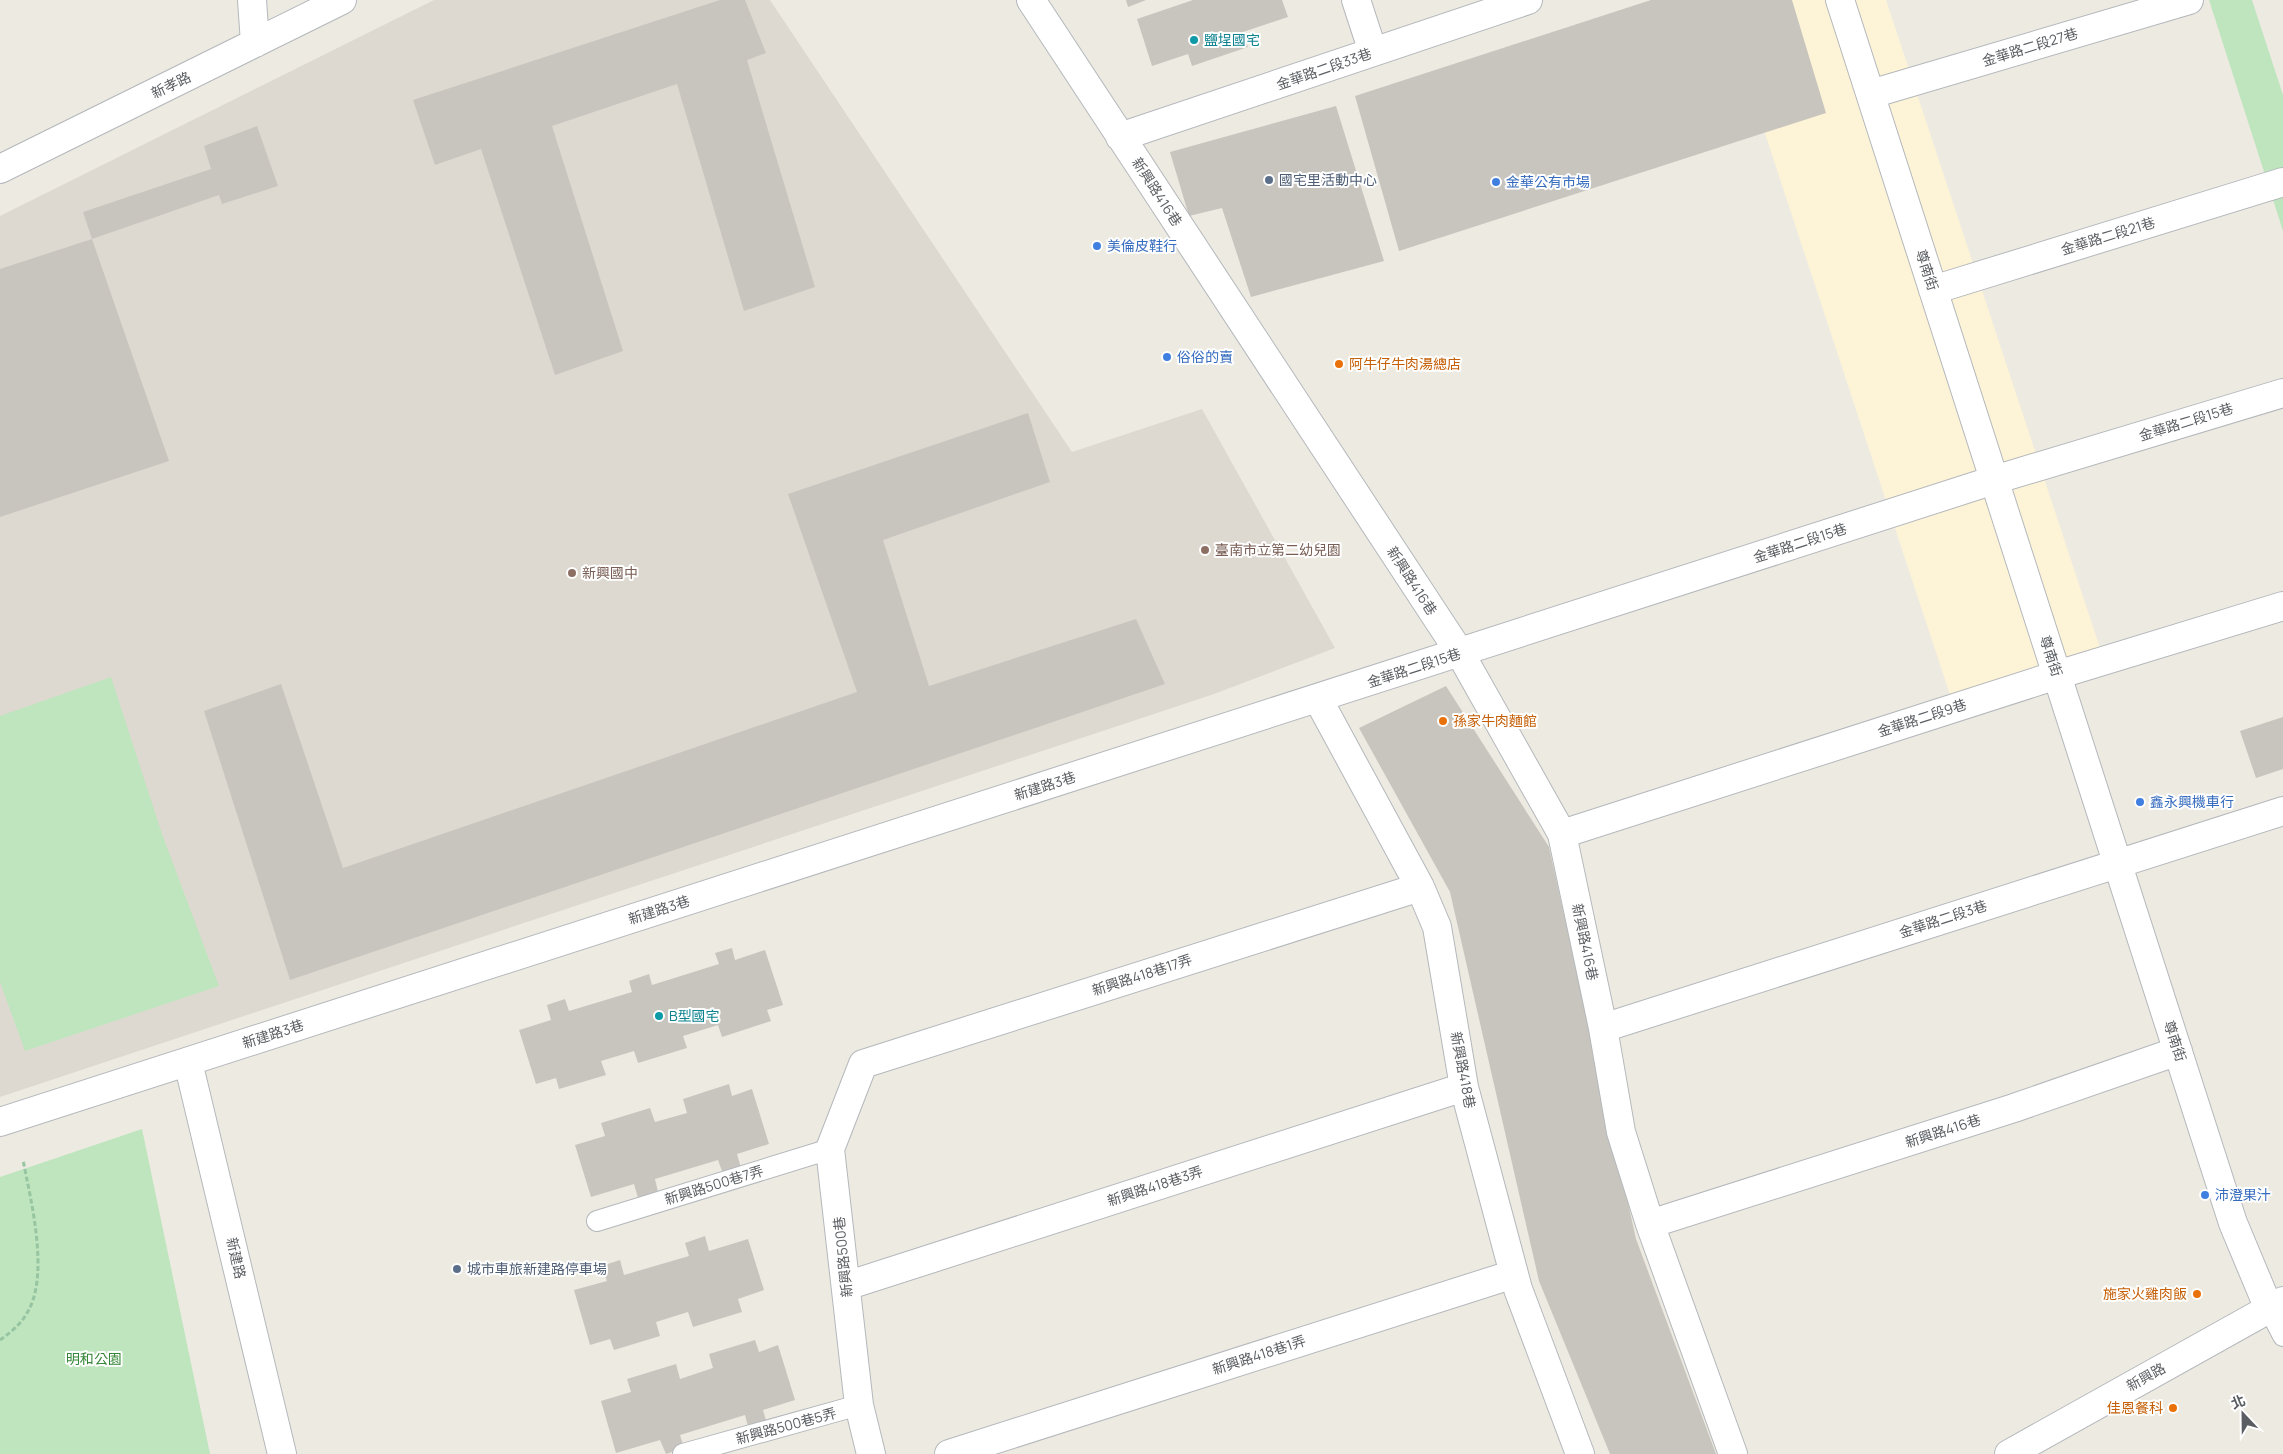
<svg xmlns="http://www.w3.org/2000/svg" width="2283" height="1454" font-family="Manrope,'Noto Sans TC',sans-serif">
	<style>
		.commercial { fill: #fdf3d6 }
		.education { fill: #ddd9d0 }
		.green { fill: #bfe5be }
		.building { fill: #c8c5bf }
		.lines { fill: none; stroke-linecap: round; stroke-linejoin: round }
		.service-casing { stroke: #b4b8bc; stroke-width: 22 }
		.minor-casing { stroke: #b4b8bc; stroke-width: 30 }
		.tertiary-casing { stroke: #b4b8bc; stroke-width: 30 }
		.path { stroke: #97c5a2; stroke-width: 3; stroke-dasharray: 5 2.5; stroke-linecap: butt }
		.service { stroke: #fff; stroke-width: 20 }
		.minor { stroke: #fff; stroke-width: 28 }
		.tertiary { stroke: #fff; stroke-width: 28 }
		.culture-dot { fill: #0f9aa8; stroke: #fff; stroke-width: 2 }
		.service-dot { fill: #5c6f8a; stroke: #fff; stroke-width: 2 }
		.shop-dot { fill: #3f7fe0; stroke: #fff; stroke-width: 2 }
		.food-dot { fill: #e8710a; stroke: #fff; stroke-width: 2 }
		.education-dot { fill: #8d6e63; stroke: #fff; stroke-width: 2 }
		.labels { text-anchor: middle; stroke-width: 4; stroke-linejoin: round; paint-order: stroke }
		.culture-label { font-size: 14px; fill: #0d838f; stroke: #fff; text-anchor: start }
		.street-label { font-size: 14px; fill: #5a5e62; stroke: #fff }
		.service-label { font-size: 14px; fill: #4e5e75; stroke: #fff; text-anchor: start }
		.shop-label { font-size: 14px; fill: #366cbe; stroke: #fff; text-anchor: start }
		.food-label { font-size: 14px; fill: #c56008; stroke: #fff; text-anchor: start }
		.education-label { font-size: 14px; fill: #785e54; stroke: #fff; text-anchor: start }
		.park-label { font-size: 14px; fill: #368637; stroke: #fff }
	</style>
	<rect width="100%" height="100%" fill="#edeae1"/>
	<!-- commercial -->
	<path class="commercial" d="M1721 0H1886L2103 657 1954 707Z"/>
	<!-- education -->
	<path class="education" d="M434 0H770L1072 452 1202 409 1335 648 1214 694 0 1097V216Z"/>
	<!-- green -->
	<path class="green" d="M2209 0H2252L2283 95V231Z
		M111 677 162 834 219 986 25 1051 0 982V716Z
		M142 1129 210 1454H0V1177Z"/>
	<!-- building -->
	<path class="building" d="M720 0H745L766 53 747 60 815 287 744 311 677 84 552 126 623 351 555 375 481 149 435 165 413 100Z
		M1126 0H1146L1128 7Z
		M1193 0H1282L1288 17 1243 32 1248 47 1192 66 1188 54 1152 66 1137 19Z
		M1651 0H1792L1826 113 1399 251 1355 96Z
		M1336 106 1384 261 1251 297 1222 208 1189 216 1170 152Z
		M257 126 278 186 222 204 219 195 92 239 83 212 211 169 204 146Z
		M92 239 169 461 0 517V269Z
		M1028 413 1050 482 883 540 929 686 1136 619 1165 684 290 980 204 711 281 684 343 868 857 692 788 494Z
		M1446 686 1549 847 1636 1239 1716 1454H1610L1539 1281 1450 892 1359 728Z
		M2283 717V769L2256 778 2240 731Z
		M732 948 735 960 765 950 783 1005 767 1010 771 1021 722 1037 718 1025 683 1036 687 1048 638 1063 634 1051 601 1061 606 1075 559 1089 556 1078 536 1084 519 1030 551 1020 547 1005 565 999 569 1011 632 992 629 981 649 974 652 985 719 964 715 953Z
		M729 1084 732 1096 752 1089 769 1144 737 1154 741 1168 723 1174 718 1160 655 1179 658 1192 638 1198 634 1184 591 1197 575 1145 605 1136 601 1123 650 1108 655 1122 687 1113 683 1099Z
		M705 1236 709 1251 748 1239 764 1290 738 1299 742 1312 693 1327 688 1312 656 1322 660 1336 614 1350 610 1339 590 1345 574 1290 607 1281 602 1266 620 1260 624 1275 689 1256 685 1243Z
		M755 1340 759 1352 778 1345 795 1400 763 1410 767 1424 749 1430 745 1415 680 1435 684 1448 666 1454 660 1440 616 1453 601 1401 631 1392 627 1379 676 1364 680 1379 713 1368 709 1354Z"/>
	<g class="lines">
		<!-- service casing -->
		<g class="service-casing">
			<path id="service" d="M597 1221 830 1149
				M2269 1309 2283 1336
				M683 1454 859 1405"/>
		</g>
		<!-- minor casing -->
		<g class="minor-casing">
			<path id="minor" d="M252 0 255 43
				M1031 0 1460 653 1562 834 1603 1028 1621 1132 1650 1224 1733 1454
				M1356 0 1373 52
				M1840 0 2233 1223 2269 1309
				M1871 94 2189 0
				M1120 137 1528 0
				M0 169 342 0
				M1933 290 2283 182
				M1318 699 1420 887 1437 927 1464 1087 1518 1289 1580 1454
				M1562 834 2057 675 2283 606
				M1603 1028 2283 811
				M188 1062 282 1454
				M0 1122 1994 480 2283 393
				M1650 1224 2014 1108 2178 1051
				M846 1286 1464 1087
				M871 1454 859 1405 830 1149 863 1064 1420 887
				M949 1454 1514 1274"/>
		</g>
		<!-- tertiary casing -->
		<g class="tertiary-casing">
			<path id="tertiary" d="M2009 1454 2283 1301"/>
		</g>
		<!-- path -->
		<path class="path" d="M0 1340C10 1333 21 1324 27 1313 50 1276 31 1201 23 1160"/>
		<!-- service -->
		<use href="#service" class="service"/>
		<!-- minor -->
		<use href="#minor" class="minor"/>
		<!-- tertiary -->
		<use href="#tertiary" class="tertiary"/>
	</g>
	<!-- markers -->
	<g class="culture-dot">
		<circle cx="1194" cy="40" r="5"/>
		<circle cx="659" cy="1016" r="5"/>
	</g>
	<g class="service-dot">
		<circle cx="1269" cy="180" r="5"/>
		<circle cx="457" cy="1269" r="5"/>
	</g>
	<g class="shop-dot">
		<circle cx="1496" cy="182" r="5"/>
		<circle cx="1097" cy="246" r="5"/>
		<circle cx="1167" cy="357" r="5"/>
		<circle cx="2140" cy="802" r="5"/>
		<circle cx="2205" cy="1195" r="5"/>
	</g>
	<g class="food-dot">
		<circle cx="1339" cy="364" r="5"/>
		<circle cx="1443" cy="721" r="5"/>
		<circle cx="2197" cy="1294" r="5"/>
		<circle cx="2173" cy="1408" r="5"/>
	</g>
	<g class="education-dot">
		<circle cx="1205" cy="550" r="5"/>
		<circle cx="572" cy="573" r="5"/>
	</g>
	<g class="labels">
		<!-- culture labels -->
		<g class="culture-label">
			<text x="1204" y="45">鹽埕國宅</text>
			<text x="669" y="1021">B型國宅</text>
		</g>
		<!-- street labels -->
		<g class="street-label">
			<text transform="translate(2030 47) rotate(-17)" y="5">金華路二段27巷</text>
			<text transform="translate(1324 69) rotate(-19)" y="5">金華路二段33巷</text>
			<text transform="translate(171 85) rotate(-26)" y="5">新孝路</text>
			<text transform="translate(1157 192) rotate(57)" y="5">新興路416巷</text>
			<text transform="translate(2108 236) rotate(-17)" y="5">金華路二段21巷</text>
			<text transform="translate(1927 270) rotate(72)" y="5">尊南街</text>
			<text transform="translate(2186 422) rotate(-17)" y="5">金華路二段15巷</text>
			<text transform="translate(1800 543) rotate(-18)" y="5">金華路二段15巷</text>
			<text transform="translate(1412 581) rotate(57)" y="5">新興路416巷</text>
			<text transform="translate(2051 656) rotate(72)" y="5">尊南街</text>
			<text transform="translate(1414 668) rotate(-18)" y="5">金華路二段15巷</text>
			<text transform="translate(1922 718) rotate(-18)" y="5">金華路二段9巷</text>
			<text transform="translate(1045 786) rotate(-18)" y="5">新建路3巷</text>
			<text transform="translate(659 910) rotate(-18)" y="5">新建路3巷</text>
			<text transform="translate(1943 919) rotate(-18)" y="5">金華路二段3巷</text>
			<text transform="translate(1585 942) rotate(78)" y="5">新興路416巷</text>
			<text transform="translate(1142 975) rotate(-18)" y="5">新興路418巷17弄</text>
			<text transform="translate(273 1034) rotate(-18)" y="5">新建路3巷</text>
			<text transform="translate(2175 1041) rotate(72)" y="5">尊南街</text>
			<text transform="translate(1463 1070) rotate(79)" y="5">新興路418巷</text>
			<text transform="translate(1943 1131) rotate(-18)" y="5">新興路416巷</text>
			<text transform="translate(714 1185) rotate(-17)" y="5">新興路500巷7弄</text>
			<text transform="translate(1155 1186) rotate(-18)" y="5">新興路418巷3弄</text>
			<text transform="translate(843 1257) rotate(-96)" y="5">新興路500巷</text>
			<text transform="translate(236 1258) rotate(77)" y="5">新建路</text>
			<text transform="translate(1259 1355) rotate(-18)" y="5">新興路418巷1弄</text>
			<text transform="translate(2146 1377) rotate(-29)" y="5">新興路</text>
			<text transform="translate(786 1426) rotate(-15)" y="5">新興路500巷5弄</text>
		</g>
		<!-- service labels -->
		<g class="service-label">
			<text x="1279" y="185">國宅里活動中心</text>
			<text x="467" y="1274">城市車旅新建路停車場</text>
		</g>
		<!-- shop labels -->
		<g class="shop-label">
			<text x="1506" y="187">金華公有市場</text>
			<text x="1107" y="251">美倫皮鞋行</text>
			<text x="1177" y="362">俗俗的賣</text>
			<text x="2150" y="807">鑫永興機車行</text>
			<text x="2215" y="1200">沛澄果汁</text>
		</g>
		<!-- food labels -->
		<g class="food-label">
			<text x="1349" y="369">阿牛仔牛肉湯總店</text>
			<text x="1453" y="726">孫家牛肉麵館</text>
			<text x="2187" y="1299" text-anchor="end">施家火雞肉飯</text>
			<text x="2163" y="1413" text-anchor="end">佳恩餐科</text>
		</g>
		<!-- education labels -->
		<g class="education-label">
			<text x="1215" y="555">臺南市立第二幼兒園</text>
			<text x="582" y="578">新興國中</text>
		</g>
		<!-- park labels -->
		<g class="park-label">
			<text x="94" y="1364">明和公園</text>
		</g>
	</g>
	<!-- north arrow -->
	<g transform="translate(2243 1414) rotate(338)" stroke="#ffffff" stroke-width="4" paint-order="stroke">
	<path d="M0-4L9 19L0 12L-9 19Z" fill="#5a5e62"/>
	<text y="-8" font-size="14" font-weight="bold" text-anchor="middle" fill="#5a5e62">北</text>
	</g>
</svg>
